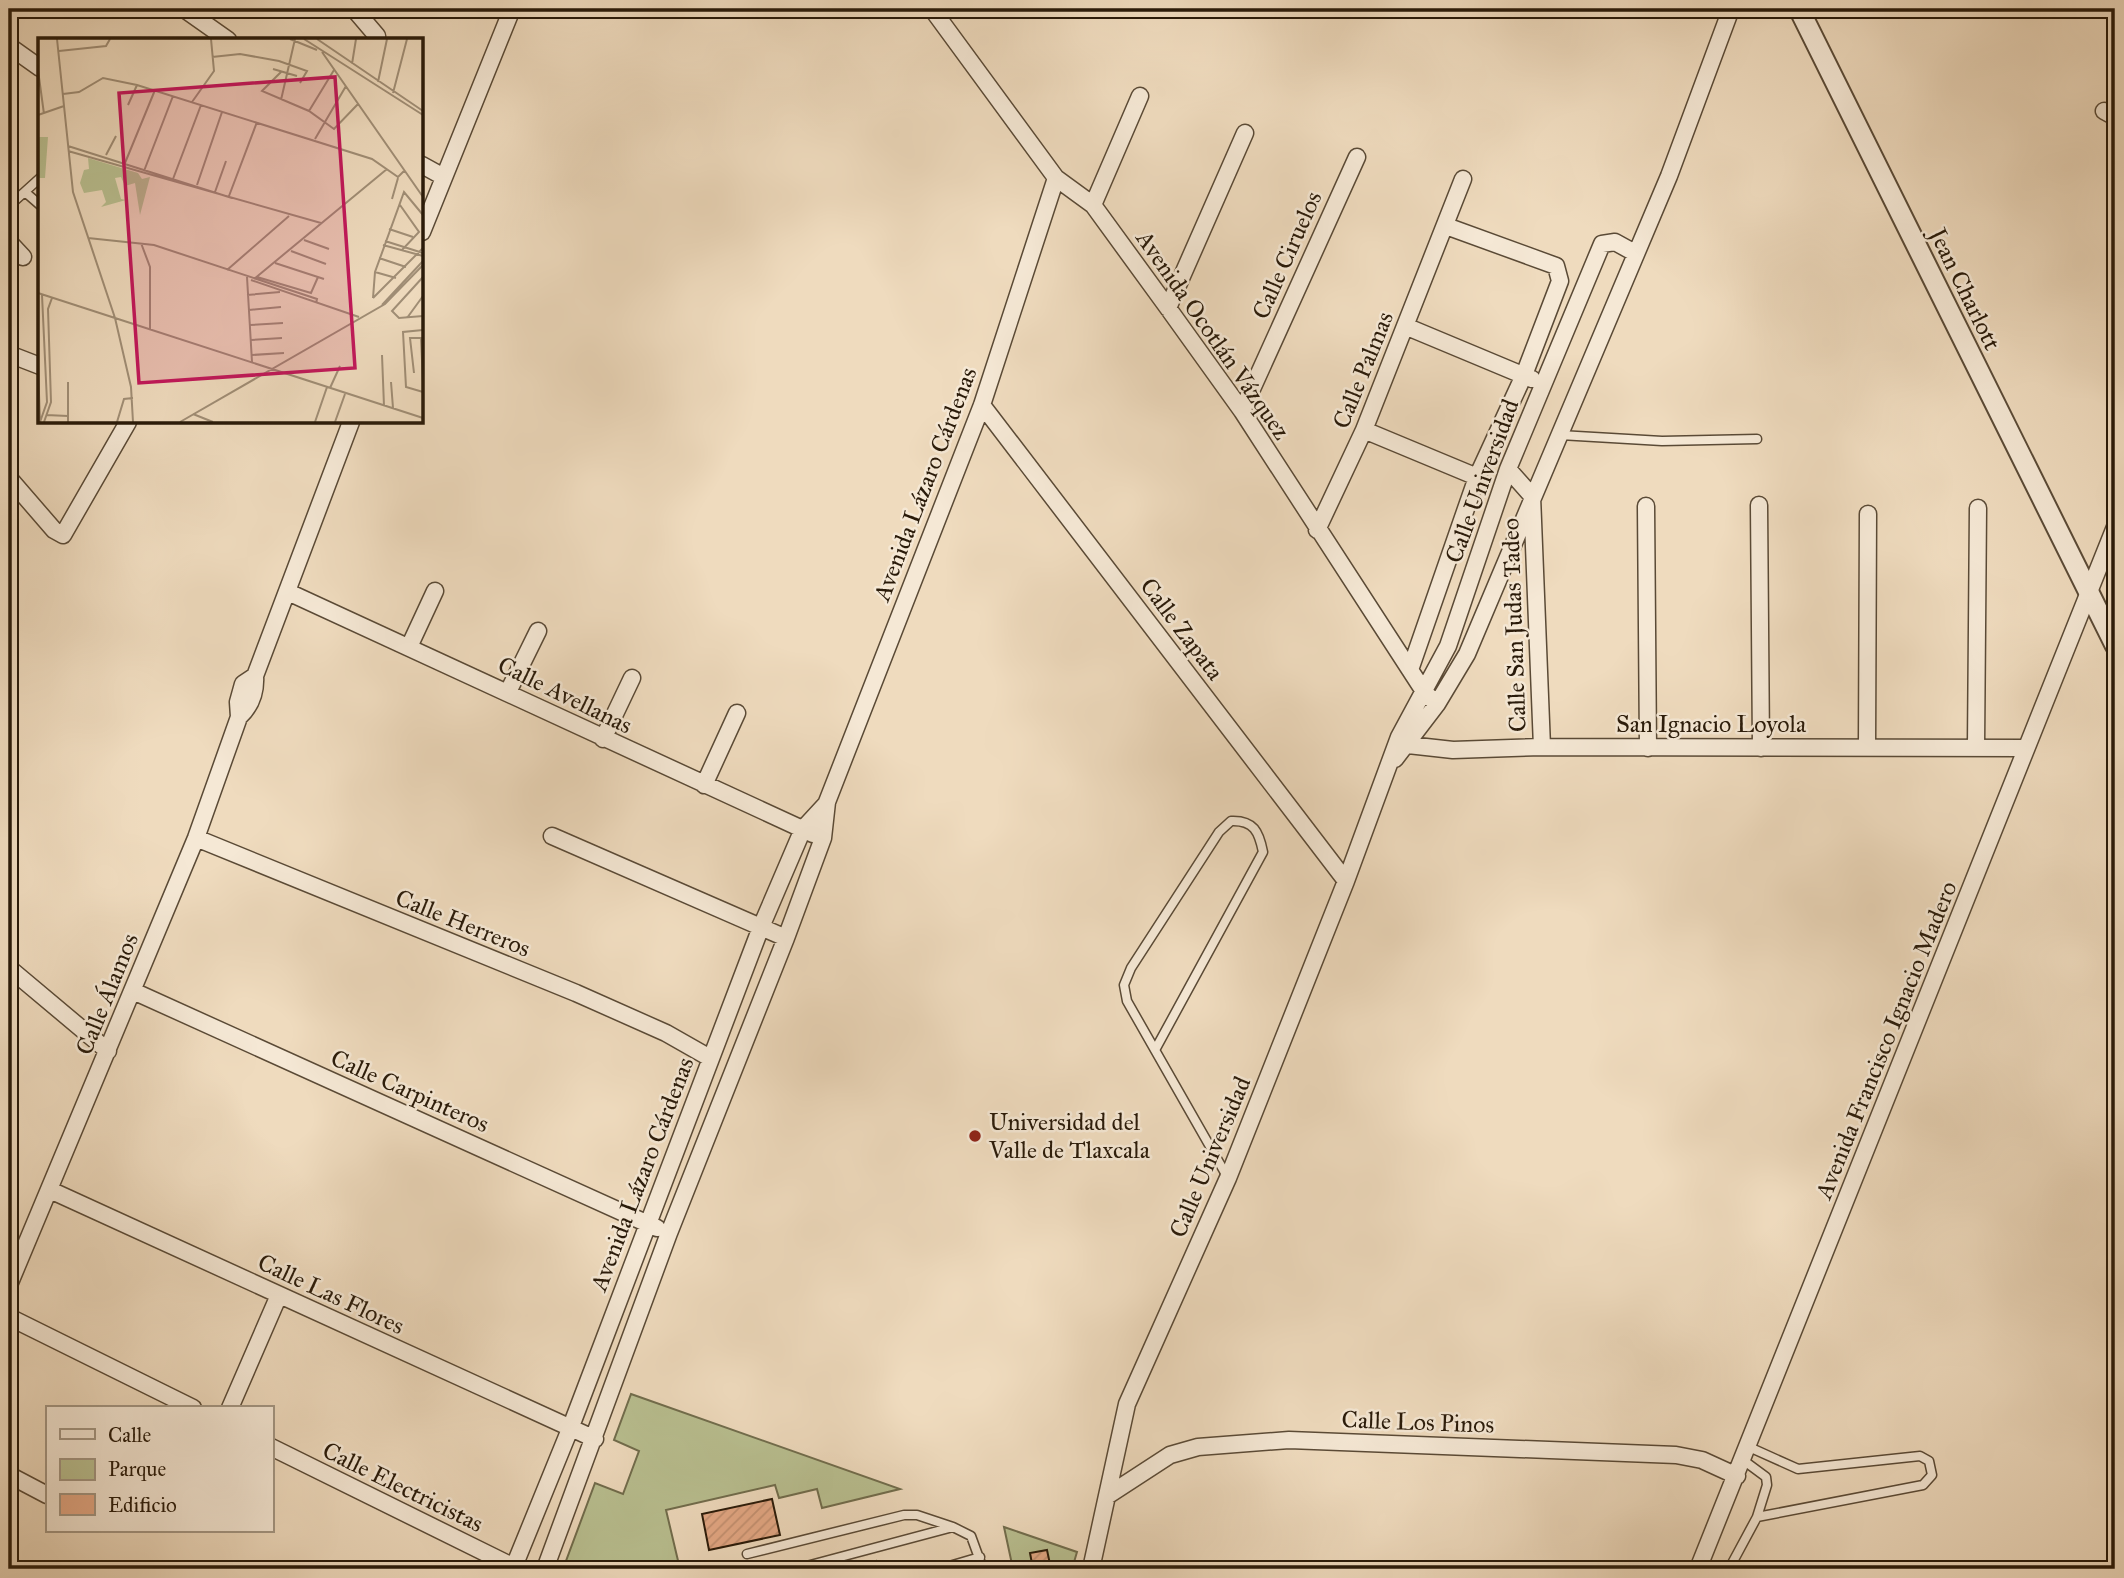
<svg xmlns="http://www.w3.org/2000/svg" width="2124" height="1578" font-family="'IM FELL Great Primer',serif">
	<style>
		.green { fill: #b9c091; stroke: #716d4d; stroke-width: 2 }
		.building { fill: url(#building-hatch); stroke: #291a09; stroke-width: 2 }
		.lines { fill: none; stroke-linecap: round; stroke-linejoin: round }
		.service-casing { stroke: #5a4a36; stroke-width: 11 }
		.minor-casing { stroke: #5a4a36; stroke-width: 19 }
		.tertiary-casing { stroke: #5a4a36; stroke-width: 23 }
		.service { stroke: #f5e8d5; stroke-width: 8 }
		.minor { stroke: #f5e8d5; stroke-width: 16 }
		.tertiary { stroke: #f5e8d5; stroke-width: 19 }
		.poi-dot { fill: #8f2418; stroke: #f5e8d5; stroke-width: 2.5 }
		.labels { text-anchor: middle; stroke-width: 5; stroke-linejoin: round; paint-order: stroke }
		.street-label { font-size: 24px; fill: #291a09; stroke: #f5e8d5 }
		.poi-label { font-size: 24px; fill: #291a09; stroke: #f5e8d5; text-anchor: start }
		.inset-road { fill: none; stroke: #a08e76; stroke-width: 2 }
		.view { fill: #c2185b; fill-opacity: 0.15; stroke: #c2185b; stroke-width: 3.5 }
		.inset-edge { fill: none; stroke: #291a09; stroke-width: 3.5 }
	</style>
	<defs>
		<pattern id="building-hatch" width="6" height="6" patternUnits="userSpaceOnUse" patternTransform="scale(1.75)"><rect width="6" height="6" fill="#e5a986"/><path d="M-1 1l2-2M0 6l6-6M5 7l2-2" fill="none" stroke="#c49172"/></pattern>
	</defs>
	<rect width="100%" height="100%" fill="#efdbbe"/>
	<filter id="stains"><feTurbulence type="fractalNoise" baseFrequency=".00286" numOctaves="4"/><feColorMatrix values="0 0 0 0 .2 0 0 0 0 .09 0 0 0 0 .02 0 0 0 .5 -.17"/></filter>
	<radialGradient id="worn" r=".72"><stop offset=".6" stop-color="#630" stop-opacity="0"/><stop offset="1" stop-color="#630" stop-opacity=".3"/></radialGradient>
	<!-- green -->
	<path class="green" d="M631 1394 900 1489 822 1508 817 1489 779 1498 775 1485 666 1510 680 1569H563L595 1483 623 1494 639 1451 614 1440Z
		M1004 1527 1077 1552 1072 1569H1013Z"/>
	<!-- building -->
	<path class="building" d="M772 1499 780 1535 709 1550 702 1514Z
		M1047 1550 1051 1569H1033L1030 1553Z
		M876 1561 878 1569H840Z"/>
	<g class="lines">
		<!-- service casing -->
		<g class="service-casing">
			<path id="service" d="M25 192 40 205
				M9 206 40 178
				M1560 435 1662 441 1757 439
				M1155 1050 1263 852C1259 832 1254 820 1231 821L1219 832 1131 968 1124 985 1127 1001 1228 1178
				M1743 1460 1766 1477 1767 1485 1757 1517 1923 1485 1932 1475 1929 1461 1920 1456 1798 1469 1749 1447
				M747 1554 904 1515H917L953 1527
				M799 1568 953 1527 971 1536 983 1569
				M939 1569 980 1557
				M1729 1569 1757 1517"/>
		</g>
		<!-- minor casing -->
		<g class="minor-casing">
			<path id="minor" d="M184 9 228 40
				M354 9 377 36 374 40
				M932 9 1056 178 1093 205 1168 308 1242 411 1425 693 1437 704
				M9 46 40 68
				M2104 111 2115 117
				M422 165 442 176
				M1093 205 1140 96
				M422 232 512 9
				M9 242 23 257
				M1168 308 1245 133
				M1405 326 1532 379
				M9 354 40 366
				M982 405 1346 881
				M1242 411 1357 157
				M1364 430 1477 477
				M1508 469 1532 496 1542 747
				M9 478 54 530 63 535 128 422
				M1759 505 1761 748
				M1646 506 1648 748
				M1317 530 1364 430 1463 179
				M288 592 813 834
				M409 647 435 591
				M1410 670 1477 477 1524 375 1560 281 1556 266 1446 226
				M508 692 538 631
				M239 717 238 702 243 684 255 676
				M603 739 632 678
				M1401 739 1408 745 1453 750 1542 747 2026 748
				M1867 746 1868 514
				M1976 746 1978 508
				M1395 759 1437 704 1467 654 1669 176 1731 9
				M704 785 737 713
				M552 836 786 938
				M196 838 576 993 666 1033 710 1058
				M9 968 108 1051
				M133 991 657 1228
				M50 1190 595 1439
				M9 1285 196 838 239 717C251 706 256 692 255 676L351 422
				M9 1317 193 1408
				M230 1408 279 1295
				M271 1447 514 1567
				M9 1475 47 1495
				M1107 1496 1170 1455 1198 1447 1289 1440 1676 1455 1702 1460 1737 1476
				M513 1569 570 1429 761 927 803 829 827 803
				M545 1569 669 1233 786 938 823 838 827 802 982 405 1056 178
				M1091 1569 1127 1404 1228 1178 1346 881 1399 737 1448 646 1508 469 1602 244 1615 242 1635 253
				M1698 1569 2115 527"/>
		</g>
		<!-- tertiary casing -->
		<g class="tertiary-casing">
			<path id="tertiary" d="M1799 9 2115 645"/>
		</g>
		<!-- service -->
		<use href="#service" class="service"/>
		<!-- minor -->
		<use href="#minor" class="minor"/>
		<!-- tertiary -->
		<use href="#tertiary" class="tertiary"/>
	</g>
	<!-- markers -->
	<circle class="poi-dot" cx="975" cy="1136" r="7"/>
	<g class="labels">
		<!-- street labels -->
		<g class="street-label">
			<text transform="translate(1287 255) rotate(-66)" y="8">Calle Ciruelos</text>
			<text transform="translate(1965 289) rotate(64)" y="8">Jean Charlott</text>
			<text transform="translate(1213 335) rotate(55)" y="8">Avenida Ocotlán Vázquez</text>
			<text transform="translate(1363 370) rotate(-68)" y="8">Calle Palmas</text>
			<text transform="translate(1482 481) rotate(-70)" y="8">Calle Universidad</text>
			<text transform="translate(925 484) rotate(-69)" y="8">Avenida Lázaro Cárdenas</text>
			<text transform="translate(1514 625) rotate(-92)" y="8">Calle San Judas Tadeo</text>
			<text transform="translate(1182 629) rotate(53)" y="8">Calle Zapata</text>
			<text transform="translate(565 695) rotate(26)" y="8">Calle Avellanas</text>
			<text x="1711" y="732">San Ignacio Loyola</text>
			<text transform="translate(463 923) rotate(22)" y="8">Calle Herreros</text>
			<text transform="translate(107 994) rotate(-68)" y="8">Calle Álamos</text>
			<text transform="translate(1886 1040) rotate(-68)" y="8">Avenida Francisco Ignacio Madero</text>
			<text transform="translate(410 1091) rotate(24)" y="8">Calle Carpinteros</text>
			<text transform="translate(1210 1157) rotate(-67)" y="8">Calle Universidad</text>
			<text transform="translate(642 1174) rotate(-69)" y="8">Avenida Lázaro Cárdenas</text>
			<text transform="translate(331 1294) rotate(25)" y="8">Calle Las Flores</text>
			<text transform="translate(1418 1422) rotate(2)" y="8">Calle Los Pinos</text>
			<text transform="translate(403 1487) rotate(26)" y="8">Calle Electricistas</text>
		</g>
		<!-- poi labels -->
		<g class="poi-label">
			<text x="989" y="1130">Universidad del<tspan x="989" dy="28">Valle de Tlaxcala</tspan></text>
		</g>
	</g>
	<!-- overview -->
	<g transform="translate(38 38)">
		<rect width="385" height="385" fill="#efdbbe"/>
		<path d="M0 99H10L7 140H0ZM50 120 100 135 104 141 112 139 102 177 97 145 87 148 83 139 77 140 83 161 88 162 63 169 68 164 64 152 46 155 42 145 46 132 51 131Z" fill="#b9c091"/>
		<path class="inset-road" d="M19 1 35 154 77 280 93 349 95 384M252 1 279 12M266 1 385 77M279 1 385 73M21 13 68 8 72 1M284 14 385 159M174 19 202 16 241 23 269 33 262 45M314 26 318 1M235 31 259 38M0 32 6 76M243 34 224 53 271 73 296 91 320 66M340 44 349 1M355 55 369 1M25 56 41 54 65 40 99 47 334 121 360 139 367 132M243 62 257 1M154 64 176 33 173 1M90 67 99 47M271 73 296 32M0 77 26 68M277 101 308 48M30 108 194 160M30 113 283 185M68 117 78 98M87 125 117 52M106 133 135 58M135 141 163 67M159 147 184 74M177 154 188 123M191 158 219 84M354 161 360 140M362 167 381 194 364 212M351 191 375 199M50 200 116 207 279 261 278 265M266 202 291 211M347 203 385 215M103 205 112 229V291M345 207 385 218M253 213 288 226M341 220 368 229M237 225 286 241M189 232 251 178M337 234 358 240M209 239 214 324M219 239 273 255 280 239M385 239 354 273 361 280 385 278M216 241 349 131M213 242 321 279M0 255 77 280M209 257 242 254M335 260 337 234 366 154 385 177M335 260 385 210M344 267 385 223M211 272 243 269M77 280 385 380M369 280 385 258M212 287 245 285M385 292 365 294 368 349 385 354M383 300 385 345M213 302 244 300M214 317 246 315M344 317 346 368M0 327 2 384M376 335 372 300H385M30 344V384M353 344 355 370M292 350 302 328M155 376 175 384M8 377 30 378M2 384 9 364 4 257M6 384 13 364 10 271 14 260M79 384 86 361 95 360M142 384 347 266 385 227M277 384 289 349M297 384 307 356"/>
		<path class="view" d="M297 39 317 330 101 345 81 55Z"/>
		<rect width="385" height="385" class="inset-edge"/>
	</g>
	<!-- margin -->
	<rect width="2124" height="1578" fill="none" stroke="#efdbbe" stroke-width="35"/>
	<rect x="10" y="10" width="2103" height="1557" fill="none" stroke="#291a09" stroke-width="3.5"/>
	<rect x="18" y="18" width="2089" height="1543" fill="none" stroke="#291a09" stroke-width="2"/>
	<!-- legend -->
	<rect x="46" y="1406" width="228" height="126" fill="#f5e8d5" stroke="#a39683" stroke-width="2"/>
	<rect x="60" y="1429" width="35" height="10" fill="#f5e8d5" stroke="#a39683" stroke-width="2"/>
	<text x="108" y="1442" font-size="21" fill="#291a09">Calle</text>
	<rect x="60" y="1459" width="35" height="21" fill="#b9c091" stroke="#a39683" stroke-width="2"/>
	<text x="108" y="1476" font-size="21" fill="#291a09">Parque</text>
	<rect x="60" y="1494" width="35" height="21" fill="#e5a986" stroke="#a39683" stroke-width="2"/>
	<text x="108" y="1512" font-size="21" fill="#291a09">Edificio</text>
	<rect width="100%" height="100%" filter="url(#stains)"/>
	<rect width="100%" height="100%" fill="url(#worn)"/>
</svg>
